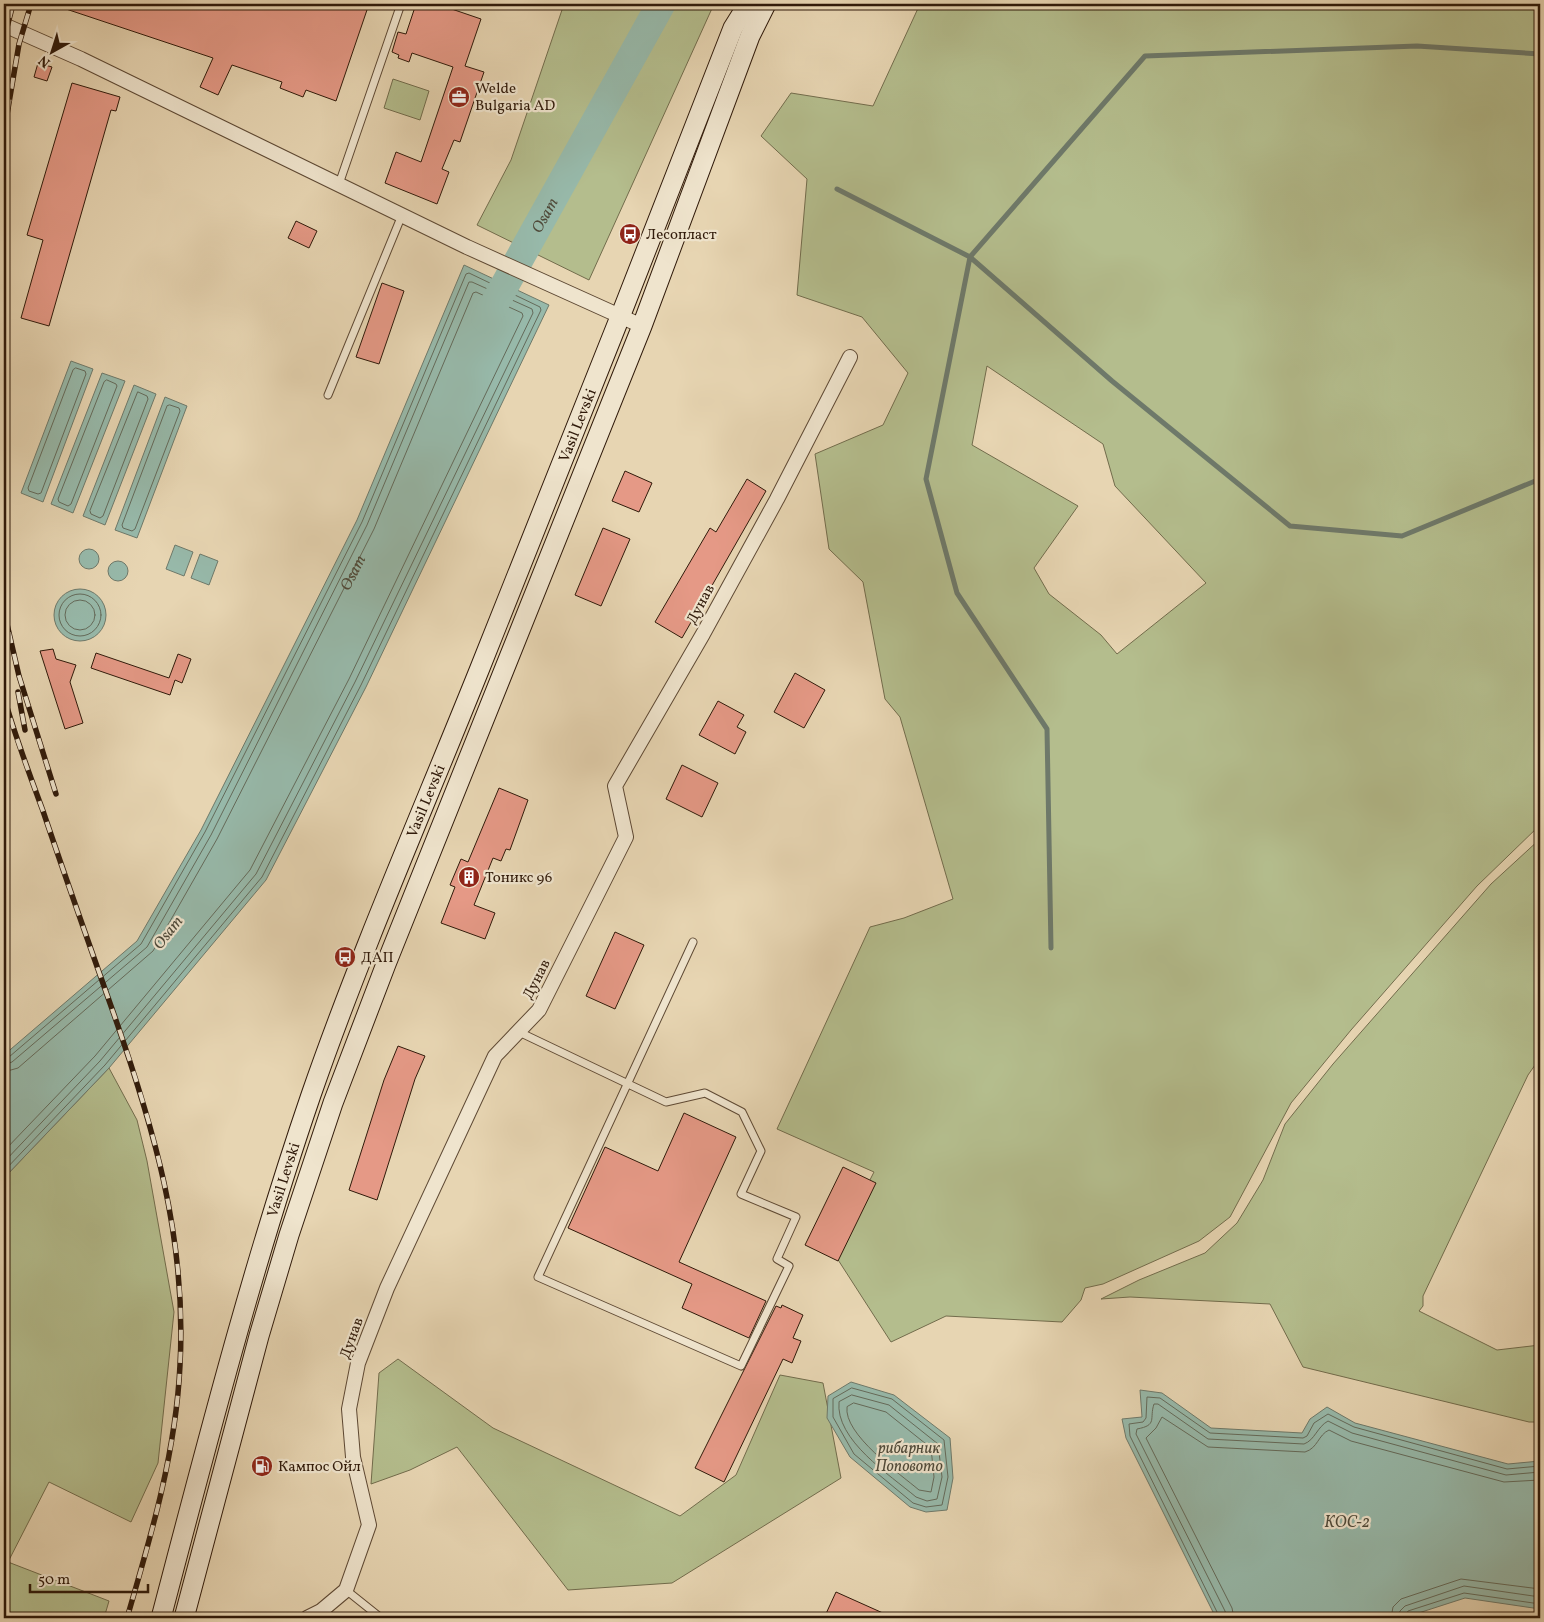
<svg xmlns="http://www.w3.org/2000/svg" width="1544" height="1622" font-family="Vollkorn,serif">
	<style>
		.green { fill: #b4bd8d; stroke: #726c4c; fill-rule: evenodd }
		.water { fill: #97b9aa; stroke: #6e796a }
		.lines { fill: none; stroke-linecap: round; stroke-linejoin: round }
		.shore { stroke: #646a5a; stroke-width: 1 }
		.stream { stroke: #6e796a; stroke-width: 5 }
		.river { stroke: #97b9aa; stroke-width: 29 }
		.building { fill: #e59986; stroke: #301a0a }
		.service-casing { stroke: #5e4934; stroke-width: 9 }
		.minor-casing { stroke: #5e4934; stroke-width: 16 }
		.secondary-casing { stroke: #301a0a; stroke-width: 21 }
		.service { stroke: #efe4cd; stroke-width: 7 }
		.minor { stroke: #efe4cd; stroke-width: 14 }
		.secondary { stroke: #efe4cd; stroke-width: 19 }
		.rail-casing { stroke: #301a0a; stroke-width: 5.5 }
		.rail { stroke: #efe4cd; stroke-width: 4; stroke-dasharray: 11; stroke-linecap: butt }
		.labels { text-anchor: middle; stroke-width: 4.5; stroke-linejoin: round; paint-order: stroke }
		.poi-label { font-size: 15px; fill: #301a0a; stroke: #efe4cd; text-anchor: start }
		.street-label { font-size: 15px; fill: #301a0a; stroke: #efe4cd }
		.water-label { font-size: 16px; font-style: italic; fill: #4f4a3a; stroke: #efe4cd }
	</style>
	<rect width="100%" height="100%" fill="#e7d5b2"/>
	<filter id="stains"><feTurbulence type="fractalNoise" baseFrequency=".004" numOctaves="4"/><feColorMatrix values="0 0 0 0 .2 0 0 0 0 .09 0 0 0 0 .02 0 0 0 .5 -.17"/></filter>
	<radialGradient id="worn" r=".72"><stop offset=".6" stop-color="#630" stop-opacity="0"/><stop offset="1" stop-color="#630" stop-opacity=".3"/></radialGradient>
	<!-- green -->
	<path class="green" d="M564 4H714L589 280 477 225 511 160Z
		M920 4H1153L1217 7 1221 4H1540V825L1477 886 1351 1030 1291 1103 1230 1217 1199 1241 1103 1284 1085 1288 1081 1300 1062 1322 946 1316 891 1342 833 1252 874 1172 777 1129 870 927 904 918 953 899 900 717 885 699 863 582 829 549 815 454 883 425 908 373 862 317 797 295 807 179 761 136 791 93 873 106ZM987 366 1103 444 1115 486 1206 583 1117 654 1101 635 1049 594 1034 568 1078 506 972 445Z
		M393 79 429 91 420 120 384 108Z
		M1540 839V1058L1528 1075 1423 1296V1306L1419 1311 1497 1350 1540 1345V1422H1529L1303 1367 1270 1304 1130 1297 1101 1299 1139 1280 1205 1253 1237 1223 1263 1180 1285 1124 1333 1064 1491 884Z
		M109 1068 137 1120 147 1161 174 1312 158 1463 131 1522 49 1482 8 1562 109 1601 104 1618H4V1178Z
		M398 1359 493 1428 680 1516 736 1475 780 1375 823 1383 841 1478 672 1583 568 1590 457 1447 410 1470 371 1484 379 1373Z"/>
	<!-- water -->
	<path class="water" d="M464 265 549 305 366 687 266 880 109 1068 4 1178V1055L137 941 201 830 357 520Z
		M71 361 93 369 43 502 21 493Z
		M102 373 125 381 73 513 51 504Z
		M134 385 156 394 105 525 83 516Z
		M165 397 187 406 137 538 115 530Z
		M175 545 193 552 184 576 166 569Z
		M79 559a10 10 0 1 1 20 0a10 10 0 1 1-20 0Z
		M200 554 218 561 209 585 191 578Z
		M108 571a10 10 0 1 1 20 0a10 10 0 1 1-20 0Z
		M54 615a26 26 0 1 1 52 0a26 26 0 1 1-52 0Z
		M851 1382 894 1395 950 1438 953 1478 947 1510 926 1512 910 1507 850 1457 827 1418 828 1396Z
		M1140 1390 1162 1393 1211 1428 1302 1433 1310 1419 1327 1407 1355 1423 1508 1464 1540 1461V1609L1465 1598 1403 1618H1216L1126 1438 1122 1419 1142 1417Z"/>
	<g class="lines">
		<!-- shore -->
		<g class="shore">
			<path d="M76 368 85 371 86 374 41 493 38 494 29 491 28 488 73 370Z"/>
			<path d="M107 380 116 384 117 386 71 504 68 506 59 502 58 499 104 382Z"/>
			<path d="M138 392 147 396 148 399 103 516 100 518 91 514 90 511Z"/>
			<path d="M170 405 179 408 180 411 135 529 132 531 123 528 122 525 167 406Z"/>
			<circle cx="80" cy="615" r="21"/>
			<circle cx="80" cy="615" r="15"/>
			<path d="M4 1058 9 1057 141 944 205 832 362 522 466 274 469 273 540 307 541 310 361 685 262 877 105 1065 4 1171"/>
			<path d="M4 1065 12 1062 147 947 211 835 367 525 469 282H472L532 309 533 313 355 682 256 874 100 1061 4 1162"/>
			<path id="s1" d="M4 1072 18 1068 153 951 217 839 374 529 473 293 476 292 522 313 523 316 349 679 250 870 95 1056 4 1151"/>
			<path d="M852 1388 892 1399 944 1440 948 1477 942 1505 926 1507 913 1503 854 1454 833 1417V1399Z"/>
			<path d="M852 1395 889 1405 938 1444 942 1477 937 1499 927 1501 916 1497C890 1475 835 1440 839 1402Z"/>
			<path d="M854 1403 886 1412 931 1448 934 1477 931 1492 919 1490C900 1474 843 1434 847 1407Z"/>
			<path d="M1220 1618 1130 1436 1129 1424 1143 1422 1146 1418 1147 1397 1160 1398 1210 1433 1303 1438 1307 1436 1314 1423 1328 1414 1354 1427 1507 1469 1540 1466"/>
			<path d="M1227 1618 1225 1611 1136 1434 1137 1429C1158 1425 1149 1419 1154 1404H1158L1208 1439 1304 1444C1315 1440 1317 1427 1328 1421L1352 1433 1506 1475 1540 1472"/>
			<path d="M1234 1618 1232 1608 1146 1438 1156 1428 1162 1417 1208 1447 1305 1452C1318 1448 1318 1435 1329 1430L1351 1441 1504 1482 1540 1480"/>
			<path d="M1391 1618 1393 1607 1401 1599 1461 1579 1540 1589"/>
			<path d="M1398 1618 1400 1611 1405 1606 1464 1586 1540 1597"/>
			<path d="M1404 1618 1408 1611 1464 1593 1540 1604"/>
		</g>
		<!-- stream -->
		<path class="stream" d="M837 189 970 257 1145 56 1417 46 1540 54
			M1051 948 1047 729 957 593 926 479 970 257 1112 381 1290 526 1402 536 1540 479"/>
		<!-- river -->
		<path class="river" id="s2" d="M486 319 661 4"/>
	</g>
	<!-- building -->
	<path class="building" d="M58 4H369L336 101 306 90 303 97 280 88 282 82 232 65 218 95 200 87 213 58 57 6Z
		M416 4H437L481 19 465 66 484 72 460 142 454 140 442 169 449 172 437 204 385 183 396 152 421 162 453 67 412 53 409 62 398 58 399 55 392 52 398 32 406 34Z
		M38 63 52 67 47 81 34 77Z
		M72 83 120 97 116 111 111 110 49 326 21 318 43 240 27 235Z
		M296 221 317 231 309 248 288 238Z
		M382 283 404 291 379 364 356 357Z
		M625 471 652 483 639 512 612 501Z
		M747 479 766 491 682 638 655 622 710 528 716 532Z
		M603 528 630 539 601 606 575 595Z
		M53 649 56 659 76 665 70 682 83 723 65 729 40 651Z
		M96 653 169 678 178 654 191 659 182 683 175 680 170 695 91 668Z
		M795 673 825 690 804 728 774 712Z
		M718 701 744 715 737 727 746 732 735 754 699 735Z
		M682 765 718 783 702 817 666 799Z
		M499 788 528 800 510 850 506 849 501 861 493 858 474 905 495 913 485 939 441 923 455 887 450 885 461 859 468 862Z
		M615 932 644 945 615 1009 586 996Z
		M398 1046 425 1056 415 1079 377 1200 349 1190 384 1080Z
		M684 1113 736 1137 679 1262 766 1301 749 1338 682 1308 692 1284 568 1228 605 1147 658 1171Z
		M843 1167 876 1183 838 1261 805 1245Z
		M782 1305 803 1315 793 1338 801 1341 792 1363 783 1359 724 1482 695 1468 776 1306 781 1308Z
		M836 1592 894 1618H824Z"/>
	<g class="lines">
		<!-- service casing -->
		<g class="service-casing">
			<path id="service" d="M339 184 401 4
				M328 395 402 215
				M519 1032 666 1102 705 1093 742 1112 761 1151 741 1194 796 1217 777 1259 789 1266 741 1366 538 1277 693 942
				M346 1590 381 1618"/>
		</g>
		<!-- minor casing -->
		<g class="minor-casing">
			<path id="minor" d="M4 25 81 59 467 247 642 326
				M307 1618 321 1611 346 1590 369 1525 353 1457 349 1409 358 1363 387 1288 495 1056 539 1010 626 837 615 786 703 634 777 499 850 357"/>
		</g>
		<!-- secondary casing -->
		<g class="secondary-casing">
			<g id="secondary">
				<path id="s3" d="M161 1618C207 1443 252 1267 311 1095 361 951 423 810 480 668 566 455 650 242 733 28L748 4"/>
				<path d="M184 1618 259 1336 289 1235 333 1103 386 964 642 326 750 36 766 4"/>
			</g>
		</g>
		<!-- service -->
		<use href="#service" class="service"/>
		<!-- minor -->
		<use href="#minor" class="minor"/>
		<!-- secondary -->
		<use href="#secondary" class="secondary"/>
		<!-- rail casing -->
		<g class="rail-casing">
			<path id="rail" d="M4 39 13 4
				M4 132 19 44 31 4
				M4 611 19 676 56 794
				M18 692 25 730
				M4 697C15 736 29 773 43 811 65 876 88 941 111 1006 153 1125 187 1237 180 1365 176 1452 151 1536 127 1618"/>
		</g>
		<!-- rail -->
		<use href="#rail" class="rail"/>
	</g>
	<!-- icons -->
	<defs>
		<g id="office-disc" transform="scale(1.125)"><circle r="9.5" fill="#8f2418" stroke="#efe4cd"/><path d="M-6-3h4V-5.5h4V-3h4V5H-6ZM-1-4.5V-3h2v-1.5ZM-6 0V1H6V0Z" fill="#fff"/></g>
		<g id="bus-disc" transform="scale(1.125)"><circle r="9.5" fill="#8f2418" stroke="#efe4cd"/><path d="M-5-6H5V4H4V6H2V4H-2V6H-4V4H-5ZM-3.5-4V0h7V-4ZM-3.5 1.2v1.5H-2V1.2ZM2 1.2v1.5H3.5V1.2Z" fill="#fff"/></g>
		<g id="building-disc" transform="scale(1.125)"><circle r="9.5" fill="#8f2418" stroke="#efe4cd"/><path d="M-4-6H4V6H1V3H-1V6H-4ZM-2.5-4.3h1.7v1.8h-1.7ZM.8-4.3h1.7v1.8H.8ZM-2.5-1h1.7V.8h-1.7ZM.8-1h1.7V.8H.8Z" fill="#fff"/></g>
		<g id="fuel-disc" transform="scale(1.125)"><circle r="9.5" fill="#8f2418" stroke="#efe4cd"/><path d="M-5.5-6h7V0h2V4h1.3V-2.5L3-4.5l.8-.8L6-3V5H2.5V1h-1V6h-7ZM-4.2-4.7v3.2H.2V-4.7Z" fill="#fff"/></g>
	</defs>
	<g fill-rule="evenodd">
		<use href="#office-disc" x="459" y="97"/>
		<use href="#bus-disc" x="630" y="234"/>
		<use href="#building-disc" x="469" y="877"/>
		<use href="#bus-disc" x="345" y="957"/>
		<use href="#fuel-disc" x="262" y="1466"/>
	</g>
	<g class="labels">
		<!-- poi labels -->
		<g class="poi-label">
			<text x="475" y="93">Welde<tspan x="475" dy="17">Bulgaria AD</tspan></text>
			<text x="646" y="239">Лесопласт</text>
			<text x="485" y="882">Тоникс 96</text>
			<text x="361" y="962">ДАП</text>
			<text x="278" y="1471">Кампос Ойл</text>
		</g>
		<!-- street labels -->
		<g class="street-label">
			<text dy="5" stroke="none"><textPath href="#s3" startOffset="1265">Vasil Levski</textPath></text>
			<text transform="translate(700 604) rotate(-62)" y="5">Дунав</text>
			<text dy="5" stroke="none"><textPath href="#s3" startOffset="860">Vasil Levski</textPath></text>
			<text transform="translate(536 979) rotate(-63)" y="5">Дунав</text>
			<text dy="5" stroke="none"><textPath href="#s3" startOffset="455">Vasil Levski</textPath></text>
			<text transform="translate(351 1338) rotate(-70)" y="5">Дунав</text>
		</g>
		<!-- water labels -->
		<g class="water-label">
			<text dy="6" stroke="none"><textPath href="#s2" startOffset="119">Osam</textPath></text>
			<text dy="6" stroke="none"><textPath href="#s1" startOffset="621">Osam</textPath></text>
			<text transform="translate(167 932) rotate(-52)" y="6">Osam</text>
			<text x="909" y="1453">рибарник<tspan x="909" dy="18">Поповото</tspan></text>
			<text x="1347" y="1527">КОС-2</text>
		</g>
	</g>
	<!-- margin -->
	<rect width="1544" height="1622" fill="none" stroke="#e7d5b2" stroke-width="20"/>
	<rect x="5" y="5" width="1534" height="1612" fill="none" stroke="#301a0a" stroke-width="2.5"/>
	<rect x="10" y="10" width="1524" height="1602" fill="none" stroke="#301a0a"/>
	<!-- north arrow -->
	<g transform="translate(52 52) rotate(219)" stroke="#efe4cd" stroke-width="4" paint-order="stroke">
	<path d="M0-4L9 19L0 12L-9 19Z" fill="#301a0a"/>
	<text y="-8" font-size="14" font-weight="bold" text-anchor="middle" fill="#301a0a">N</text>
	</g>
	<!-- scale -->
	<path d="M30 1584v8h118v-8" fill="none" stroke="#301a0a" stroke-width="2.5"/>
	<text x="38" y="1584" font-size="15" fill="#301a0a" stroke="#efe4cd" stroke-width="4" paint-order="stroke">50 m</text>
	<rect width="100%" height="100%" filter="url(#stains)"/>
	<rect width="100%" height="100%" fill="url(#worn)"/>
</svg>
